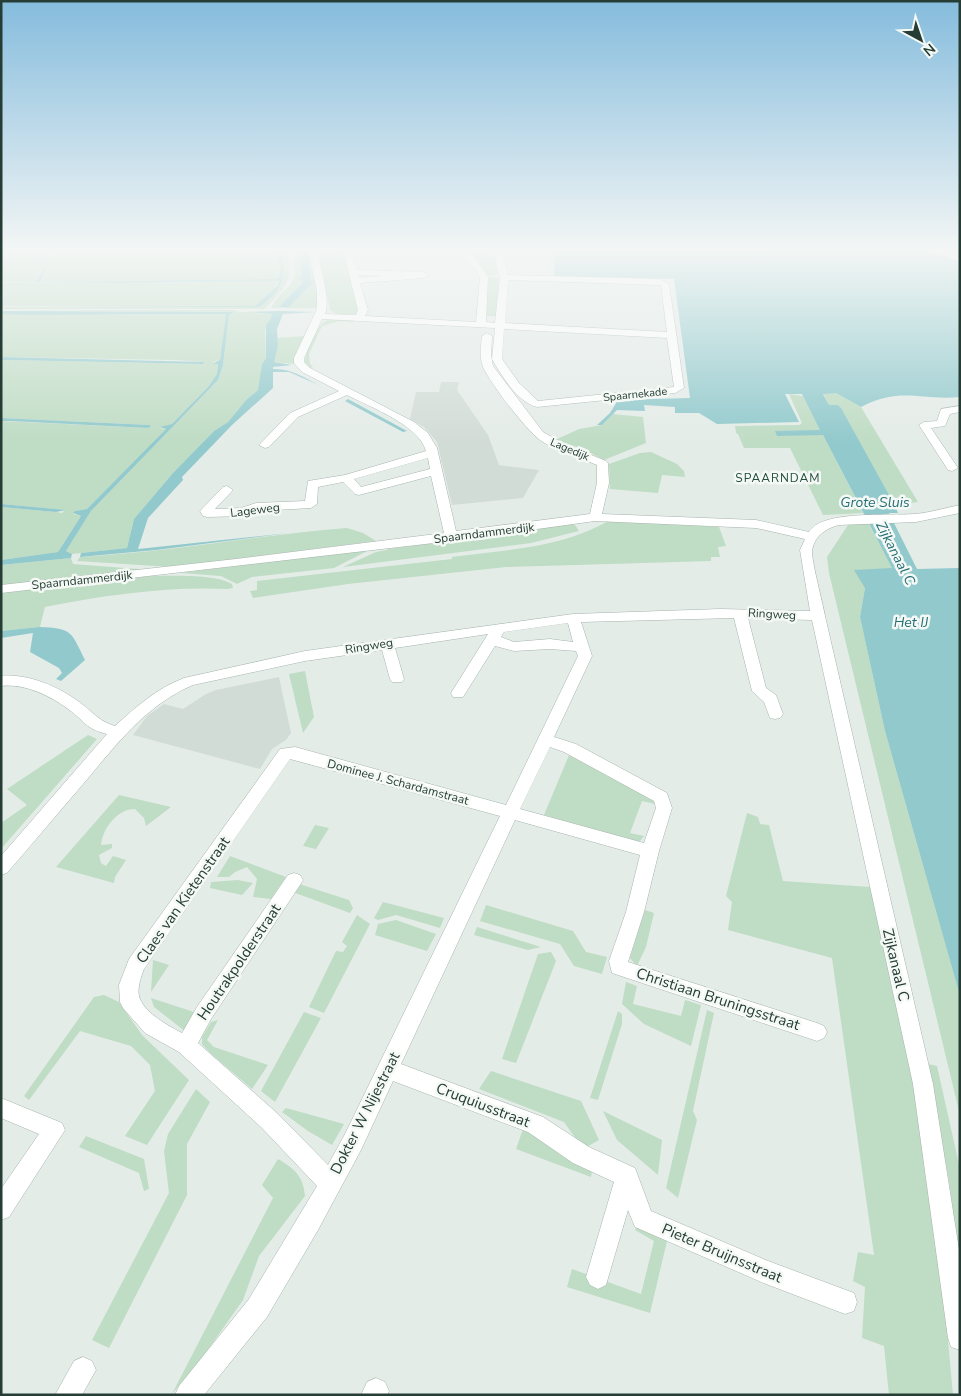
<svg xmlns="http://www.w3.org/2000/svg" width="961" height="1396" font-family="'Nunito Sans',sans-serif">
	<style>
		.built { fill: #d2dcd7 }
		.green { fill: #bfdcc4 }
		.water { fill: #91c9cc }
		.lines { fill: none; stroke-linecap: round; stroke-linejoin: round }
		.minor-casing { stroke: #a7b4ae; stroke-width: 1 }
		.minor { fill: #fff; fill-rule: evenodd }
		.labels { text-anchor: middle; stroke-width: 5; stroke-linejoin: round; paint-order: stroke }
		.far-street-label { font-size: 11px; fill: #253d34; stroke: #f5f9f6 }
		.far-quarter-label { font-size: 12px; letter-spacing: 1px; fill: #224d3f; stroke: #f5f9f6 }
		.street-label { font-size: 12px; fill: #253d34; stroke: #f5f9f6 }
		.water-label { font-size: 14px; font-style: italic; fill: #246e74; stroke: #f5f9f6 }
		.near-street-label { font-size: 15px; fill: #253d34; stroke: #f5f9f6 }
	</style>
	<rect width="100%" height="100%" fill="#e4ece8"/>
	<!-- built -->
	<path class="built" d="M441 382H459L457 390 488 435 499 465 539 470 523 498 452 505 437 442 424 427 410 419 416 392H439Z
		M279 677 291 733 286 740 272 749 260 769 133 735 147 716 164 704 183 709 206 694 216 690Z"/>
	<!-- green -->
	<path class="green" d="M1 250H50L48 259H50L53 250H277L281 273 277 279 41 282 48 262H46L36 282H1Z
		M281 250H287C292 272 291 281 275 298 271 302 268 306 264 309H1V307H259C283 290 286 278 281 250Z
		M291 250H299L302 267V279L304 281 279 307 283 308H271C284 283 303 289 291 250Z
		M307 250H310L317 289V308H287L310 287 312 282Z
		M318 250H344L359 314 338 315 330 310Z
		M471 252 494 253 498 275 488 276Z
		M488 277 499 278 496 316H486Z
		M274 280 279 281 274 289 255 306H1V283H177Z
		M1 310H233L240 312 282 311 249 313 273 314 265 330 266 358 263 362 259 389 247 399 228 422 214 431 173 473 134 519 127 548 72 554 66 551 91 511 218 380 223 365 229 315 233 312Z
		M1 314 122 315 226 314 220 360 213 362V364H218L217 374 213 382 172 424 160 428 166 429 87 509 75 511 73 514 81 516 58 552 1 560V507L56 512 62 513 65 510 1 504V421L148 428 151 425 1 418V360L203 364V362L175 360 1 357Z
		M330 319 354 320 353 322 340 321 322 326 309 354 310 364 313 367 309 368 305 362C306 348 316 324 330 319Z
		M305 336 294 364 274 362 278 338Z
		M823 393H836L861 407 918 502 894 505 838 405H829Z
		M789 394 803 396 821 431H775L823 435 863 513 823 515 790 448H744L738 434 736 433 735 426 799 425 802 423Z
		M613 414 643 417 646 443 604 460 583 449 555 440 579 429 602 425Z
		M651 452 677 464 684 471 685 477 662 475 658 493 610 489 609 464 640 453Z
		M608 521 719 527 726 546 718 547 720 557H711V561L506 567 348 584 253 598 250 591 257 590V581L452 559V557C504 550 562 548 608 521Z
		M854 522 868 523 893 569 865 588 860 617 885 731 960 996V1115L829 573 827 557 848 525Z
		M571 524 575 525 579 531 531 543 343 567 376 552 387 550 388 549Z
		M347 528 363 533 376 541 172 567 77 561 80 557C170 552 258 535 347 528Z
		M371 549 334 568 252 577 237 584 221 576 181 573Z
		M71 558 73 564 151 570 1 585V565Z
		M153 576C175 576 214 574 232 584L233 588 228 589C167 586 105 595 45 607L40 627 1 631V592Z
		M305 671 314 717 303 733 289 674Z
		M88 735 97 739 1 849V823L27 805 7 789Z
		M569 755 655 801V804L642 801 630 833 644 836 639 842 544 815Z
		M119 795 171 807 146 826 144 818 135 809C117 809 103 828 101 845L112 844V848L99 855 101 863 106 866 113 856 126 860 115 877 114 883 56 867Z
		M747 813 758 817 760 824 769 825 783 881 870 887 901 1009 939 1242 953 1395H889L884 1346 862 1338 865 1287 853 1281 858 1252 874 1255 832 958 728 930 732 902 726 896Z
		M315 825 329 828 316 849 303 846Z
		M230 856 286 877 271 899 253 897 257 879 247 867 235 872 229 877H217Z
		M238 880 253 883 242 895 210 888 211 882Z
		M296 883 349 900 353 908 350 913 290 891Z
		M383 902 444 918 440 928 396 915 378 920 374 918Z
		M486 905 573 931 586 952 607 957 602 974 574 966 560 944 480 921Z
		M645 910 654 913 646 947 637 966 630 958Z
		M357 915 370 924 324 1013 309 1007 336 951 343 952 347 946 342 942Z
		M396 920 436 934 427 951 375 935 378 924Z
		M477 927 541 947 528 950 474 935Z
		M551 952 556 961 516 1063 502 1059 538 954Z
		M153 960 169 965 151 992Z
		M626 982 637 986 633 1004 681 1016 685 1000 701 1005 691 1046 644 1024 622 1004Z
		M104 995 119 1002 142 1035 189 1080 147 1145 125 1136 155 1091 150 1065 131 1046 80 1031 29 1100 24 1096 94 997Z
		M151 998 197 1013 186 1032 154 1007Z
		M707 1010 714 1013 693 1111 697 1120 678 1198 666 1188Z
		M618 1011 622 1014V1024L598 1100 590 1098Z
		M304 1012 321 1018 275 1102 261 1091Z
		M218 1020 207 1040 214 1047 268 1065 252 1089 210 1053 202 1044V1037L211 1022Z
		M928 1064 937 1066 960 1169V1262L949 1181Z
		M491 1071 581 1101 599 1140 583 1149 564 1122 479 1089Z
		M196 1089 210 1102 187 1144V1195L109 1348 92 1340 169 1193 164 1151 168 1134Z
		M286 1108 344 1124 332 1145 308 1131 282 1112Z
		M603 1111 662 1140 658 1175 617 1140Z
		M523 1129 551 1144 592 1171 591 1177 516 1149Z
		M86 1136 144 1159 149 1189 144 1191 139 1173 79 1147Z
		M278 1159C295 1169 303 1176 305 1196L259 1256 243 1300 200 1361 172 1394 273 1198 262 1185Z
		M639 1222 667 1241 650 1313 567 1287 572 1269 641 1294 654 1241 635 1230Z"/>
	<!-- water -->
	<path class="water" d="M277 250H281L282 253C286 281 282 291 259 307H1L255 306 277 286 279 281 122 283 1 282H36L48 261 41 282 277 279 281 273Z
		M299 250H307L312 284 288 308 279 307 303 282 298 278 302 276Z
		M555 250H921L960 261V397C920 401 902 386 861 407L836 393 823 394 829 405H838L841 408 895 506 898 513H889L917 569 960 568V996L885 731 860 617 865 588 854 570 892 568 823 435 777 436 775 431 820 430 802 394H785L799 422 717 424 699 413H675V407L644 405 645 411 617 410 602 425H597L610 413 618 400 690 398 674 279 554 276Z
		M1 311 234 312 229 315 223 365 218 380 91 511 66 551 72 554 71 558 1 565V560L58 552 81 516 73 513 75 511 87 509 166 429 160 427 172 424 209 386 217 374 218 364H212L220 360 226 314 29 315 1 314Z
		M282 311 315 312 283 314 277 329 278 346 274 362 292 365 273 367V369C291 368 305 378 321 386L289 372H273V388L232 425 182 477 183 480 148 518 138 549 289 533 156 550 80 557 81 553 127 548 134 519 173 473 214 431 228 422 247 399 258 390 262 364 266 358V326L273 314 248 312Z
		M1 357 204 362 203 364 5 360H1Z
		M348 399 407 431 403 432 345 401Z
		M1 418 150 425 151 426 148 428 10 421H1Z
		M1 504 66 510 56 512 1 507Z
		M39 627C73 628 71 632 85 660L61 681 56 679 62 673 59 668 30 652 33 633 1 638V631Z"/>
	<g class="lines">
		<!-- minor casing -->
		<g class="minor-casing">
			<path id="minor" d="M308 250H316C320 266 331 299 325 314L356 315 358 310 343 250H351L357 270 424 272 428 275 424 278 360 283 368 310 365 316 476 322 480 277 462 250H470L488 277 486 322 495 323 500 277 493 250H501L508 275 659 279 669 284 684 388 675 393 537 407C517 402 502 376 492 359L495 328 322 319 304 358V362L310 368 414 422 428 433 437 448 456 531 590 514 597 483V465C578 457 557 452 540 440 526 430 490 383 483 367 479 357 481 346 482 336L487 333 492 336 491 355 493 366 543 432 564 444 606 461 608 463 609 483 602 514 756 520 809 532C821 510 889 516 914 514 929 513 945 508 960 505V513L916 522 839 525C827 528 815 535 812 550 811 559 823 604 825 616L933 1084 960 1256V1350L951 1347 948 1338 913 1084 812 620 748 618 766 688 776 695 783 714 780 718 775 719 770 718 764 702 752 691 734 618 581 622 592 656 554 737 576 744 667 793 672 808 659 851 644 912 628 962 817 1023 824 1026 827 1032 824 1038 817 1041 612 973 609 961 626 912 640 855 515 820 401 1064 543 1117 589 1147 635 1168 651 1211 768 1261 854 1293 857 1302 854 1311 845 1314 766 1284 635 1227 628 1210 606 1285 598 1289 590 1285 586 1277 614 1182 573 1163 528 1132 393 1081 361 1150 318 1230 267 1317 204 1395H175L179 1386 249 1299 317 1186 262 1128 179 1052 145 1033 123 1008 120 1002 119 985 129 959 280 749 295 747 506 805 578 656 576 651 550 649 514 651 495 646 463 697H453L451 693 488 634 395 648 404 679 402 682H392L390 679 382 650 305 661 193 685C146 705 116 745 84 783 58 813 33 843 7 873L1 875V856L107 734C87 729 87 724 72 712 53 697 26 683 1 686V676C29 673 62 688 83 705 96 715 99 721 115 726 137 706 156 689 184 678L305 651 573 614 720 609 810 611 800 550 805 539 756 528 595 521 451 541 1 593V585L236 559 444 533 431 476 359 495 355 494 343 482 318 487 317 504 311 508 258 511 243 516 207 517 203 516 200 511 223 487 227 486 233 490 215 509 241 508 256 503 305 501 308 481 345 475 426 451C419 425 370 407 347 395L298 417 269 447 265 448 259 445 290 413 339 391 302 372 294 363V358L317 309V291ZM358 275 383 276 359 278ZM508 280 658 285H661L667 332 505 323ZM504 329 667 338 674 387 538 401 519 383 502 359ZM428 458 430 469 361 487 354 479ZM568 623 573 642 550 639 514 642 501 637 504 632ZM550 747 564 752 654 801 656 808 644 843 520 809ZM290 759 500 816 345 1134 328 1165 278 1114 198 1043 211 1019 300 885 303 880 300 875 294 873 288 875 197 1007 182 1033C169 1026 146 1014 140 999 136 990 141 977 144 969Z
				M927 250H939L960 256V261Z
				M960 406V412L950 414 945 426 931 428 958 468 952 471 948 470 919 425 924 422 937 421 941 409Z
				M1 1098 62 1123 65 1130 9 1217 1 1220V1189L39 1134 1 1118Z
				M83 1357 92 1361 96 1370 82 1395H55L74 1361Z
				M376 1378 385 1382 389 1391 387 1395H361L367 1382Z"/>
		</g>
		<!-- minor -->
		<use href="#minor" class="minor"/>
	</g>
	<!-- sky -->
	<linearGradient id="sky" x2="0" y2="1"><stop stop-color="#85bcdd"/><stop offset="0.56" stop-color="#f3f6f5"/><stop offset="1" stop-color="#f3f6f5" stop-opacity="0"/></linearGradient>
	<rect width="961" height="445" fill="url(#sky)"/>
	<g class="labels">
		<!-- far-street labels -->
		<g class="far-street-label">
			<text transform="translate(635 394) rotate(-6)" y="4">Spaarnekade</text>
			<text transform="translate(570 449) rotate(23)" y="4">Lagedijk</text>
		</g>
		<!-- far-quarter labels -->
		<g class="far-quarter-label">
			<text x="778" y="482">SPAARNDAM</text>
		</g>
		<!-- street labels -->
		<g class="street-label">
			<text transform="translate(255 510) rotate(-7)" y="4">Lageweg</text>
			<text transform="translate(484 533) rotate(-7)" y="4">Spaarndammerdijk</text>
			<text transform="translate(82 580) rotate(-6)" y="4">Spaarndammerdijk</text>
			<text transform="translate(772 614) rotate(3)" y="4">Ringweg</text>
			<text transform="translate(369 646) rotate(-9)" y="4">Ringweg</text>
			<text transform="translate(398 782) rotate(15)" y="4">Dominee J. Schardamstraat</text>
		</g>
		<!-- water labels -->
		<g class="water-label">
			<text x="875" y="507">Grote Sluis</text>
			<text transform="translate(896 553) rotate(63)" y="5">Zijkanaal C</text>
			<text x="911" y="627">Het IJ</text>
		</g>
		<!-- near-street labels -->
		<g class="near-street-label">
			<text transform="translate(183 900) rotate(-55)" y="5">Claes van Kietenstraat</text>
			<text transform="translate(239 962) rotate(-56)" y="5">Houtrakpolderstraat</text>
			<text transform="translate(896 965) rotate(77)" y="5">Zijkanaal C</text>
			<text transform="translate(718 999) rotate(18)" y="5">Christiaan Bruningsstraat</text>
			<text transform="translate(483 1105) rotate(21)" y="5">Cruquiusstraat</text>
			<text transform="translate(365 1113) rotate(-63)" y="5">Dokter W Nijestraat</text>
			<text transform="translate(722 1253) rotate(23)" y="5">Pieter Bruijnsstraat</text>
		</g>
	</g>
	<!-- border -->
	<rect width="961" height="1396" fill="none" stroke="#253d34" stroke-width="5"/>
	<!-- north arrow -->
	<g transform="translate(921 40) rotate(140)" stroke="#f5f9f6" stroke-width="4" paint-order="stroke">
	<path d="M0-4L9 19L0 12L-9 19Z" fill="#253d34"/>
	<text y="-8" font-size="14" font-weight="bold" text-anchor="middle" fill="#253d34">N</text>
	</g>
</svg>
